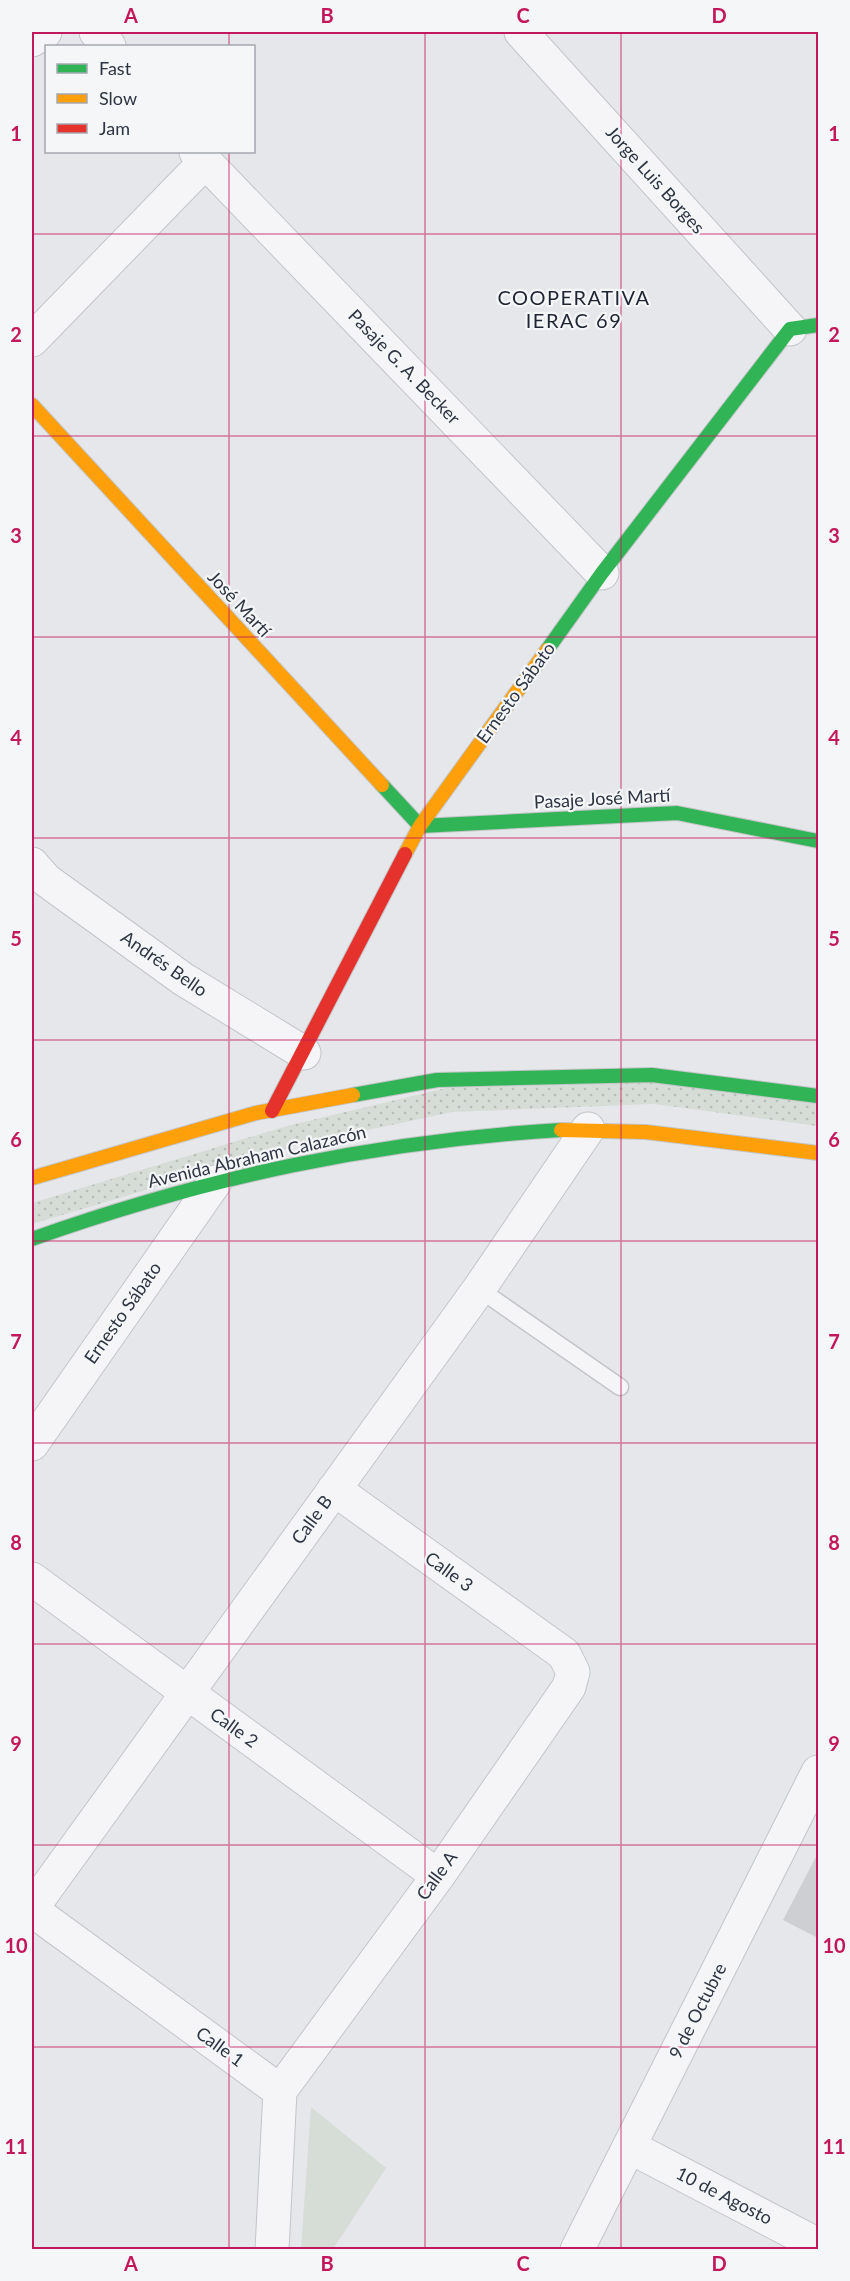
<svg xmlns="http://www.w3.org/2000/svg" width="850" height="2281" font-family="Lato,sans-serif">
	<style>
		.grass { fill: url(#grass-dots) }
		.green { fill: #d6ddd6 }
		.building { fill: #cecfd2 }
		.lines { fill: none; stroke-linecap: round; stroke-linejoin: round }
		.lane-casing { stroke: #c3c5c8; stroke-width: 19 }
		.street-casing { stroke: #c3c5c8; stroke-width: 35 }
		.fast-casing { stroke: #c3c5c8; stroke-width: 16 }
		.slow-casing { stroke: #c3c5c8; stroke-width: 16 }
		.jam-casing { stroke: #c3c5c8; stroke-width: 16 }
		.lane { stroke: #f5f5f7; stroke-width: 16 }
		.street { stroke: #f5f5f7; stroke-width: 33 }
		.fast { stroke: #30b455; stroke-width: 14 }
		.slow { stroke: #ff9f0a; stroke-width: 14 }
		.jam { stroke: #e5322d; stroke-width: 14 }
		.grid { fill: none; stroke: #c2185b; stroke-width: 1.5; stroke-opacity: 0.55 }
		.labels { text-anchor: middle; stroke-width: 4.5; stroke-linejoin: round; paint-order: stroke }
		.street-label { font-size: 18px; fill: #2d3442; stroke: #f4f6f8 }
		.neighbourhood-label { font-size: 20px; letter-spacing: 1.5px; fill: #1f2533; stroke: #f4f6f8 }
		.neatline { fill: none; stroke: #c2185b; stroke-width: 2 }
		.grid-label { font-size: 20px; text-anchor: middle; font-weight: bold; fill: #c2185b }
	</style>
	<defs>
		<pattern id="grass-dots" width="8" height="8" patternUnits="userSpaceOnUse" patternTransform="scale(1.5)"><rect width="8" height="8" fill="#d6ddd6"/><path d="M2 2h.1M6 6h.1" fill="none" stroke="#b8beb9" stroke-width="1.8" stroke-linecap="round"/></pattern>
	</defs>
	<rect width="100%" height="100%" fill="#e5e7ea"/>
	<!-- grass -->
	<path class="grass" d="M655 1082 818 1102V1126L654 1104 452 1112 294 1146 32 1224V1203L287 1126 446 1088Z"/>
	<!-- green -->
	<path class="green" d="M311 2107 386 2168 333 2249H301Z"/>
	<!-- building -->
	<path class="building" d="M818 1853V1938L783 1920Z"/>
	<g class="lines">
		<!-- lane casing -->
		<g class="lane-casing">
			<path id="lane" d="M479 1289 620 1387"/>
		</g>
		<!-- street casing -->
		<g class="street-casing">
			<path id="street" d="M96 32 109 46
				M521 32 790 329
				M32 40 45 32
				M196 152 602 573
				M32 340 205 162
				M32 864 46 880 183 979 304 1053
				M32 1444 215 1182
				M32 1579 438 1876
				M32 1908 479 1289 588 1129
				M32 1910 280 2091
				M280 2091 438 1876 569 1687 573 1672 564 1654 334 1489
				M630 2147 818 2245
				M272 2250 280 2091
				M577 2250 818 1772"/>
		</g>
		<!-- fast casing -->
		<g class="fast-casing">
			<path id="fast" d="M547 650 602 573 790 329 818 325
				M382 785 420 826 677 813 818 841
				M353 1095 437 1080 652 1075 818 1096
				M32 1239C206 1177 376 1141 561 1130"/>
		</g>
		<!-- slow casing -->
		<g class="slow-casing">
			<path id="slow" d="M32 405 382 785
				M405 854 420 826 547 650
				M561 1130 646 1132 818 1153
				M32 1178 256 1113 353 1095"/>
		</g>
		<!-- jam casing -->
		<g class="jam-casing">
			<path id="jam" d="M272 1111 405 854"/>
		</g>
		<!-- lane -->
		<use href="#lane" class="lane"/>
		<!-- street -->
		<use href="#street" class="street"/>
		<!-- fast -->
		<use href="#fast" class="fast"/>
		<!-- slow -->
		<use href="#slow" class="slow"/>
		<!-- jam -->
		<use href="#jam" class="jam"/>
	</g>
	<!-- grid -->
	<path class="grid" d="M229 32V46M425 32V2250M621 32V2250M229 152V2250M32 234H818M32 436H818M32 637H818M32 838H818M32 1040H818M32 1241H818M32 1443H818M32 1644H818M32 1845H818M32 2047H818"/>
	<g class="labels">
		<!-- street labels -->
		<g class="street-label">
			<text transform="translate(655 180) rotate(48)" y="6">Jorge Luis Borges</text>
			<text transform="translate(404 367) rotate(46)" y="6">Pasaje G. A. Becker</text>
			<text transform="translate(239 604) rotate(47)" y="6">José Martí</text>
			<text transform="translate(516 693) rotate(-54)" y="6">Ernesto Sábato</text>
			<text transform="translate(602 799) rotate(-3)" y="6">Pasaje José Martí</text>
			<text transform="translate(164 964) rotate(35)" y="6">Andrés Bello</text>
			<text transform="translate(257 1157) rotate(-13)" y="6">Avenida Abraham Calazacón</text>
			<text transform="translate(123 1313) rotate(-55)" y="6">Ernesto Sábato</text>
			<text transform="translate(312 1520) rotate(-54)" y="6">Calle B</text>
			<text transform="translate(449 1572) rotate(36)" y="6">Calle 3</text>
			<text transform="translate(234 1728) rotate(36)" y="6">Calle 2</text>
			<text transform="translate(437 1876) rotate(-54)" y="6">Calle A</text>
			<text transform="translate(698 2011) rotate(-63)" y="6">9 de Octubre</text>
			<text transform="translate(220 2047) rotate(36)" y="6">Calle 1</text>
			<text transform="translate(724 2196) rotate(27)" y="6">10 de Agosto</text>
		</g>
		<!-- neighbourhood labels -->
		<g class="neighbourhood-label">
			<text x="574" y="305">COOPERATIVA<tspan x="574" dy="23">IERAC 69</tspan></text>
		</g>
	</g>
	<!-- border -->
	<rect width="850" height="2281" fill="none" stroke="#f4f6f8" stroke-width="66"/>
	<!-- legend -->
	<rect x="45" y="45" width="210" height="108" fill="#f4f6f8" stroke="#a4a8af" stroke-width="1.5"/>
	<rect x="57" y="64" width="30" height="9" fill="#30b455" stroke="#a4a8af" stroke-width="1.5"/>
	<text x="99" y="75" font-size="18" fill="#2d3442">Fast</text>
	<rect x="57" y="94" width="30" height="9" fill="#ff9f0a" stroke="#a4a8af" stroke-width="1.5"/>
	<text x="99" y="105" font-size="18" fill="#2d3442">Slow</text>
	<rect x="57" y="124" width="30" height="9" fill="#e5322d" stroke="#a4a8af" stroke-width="1.5"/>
	<text x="99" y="135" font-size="18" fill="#2d3442">Jam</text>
	<rect x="33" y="33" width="784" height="2215" class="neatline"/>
	<g class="grid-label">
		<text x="131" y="23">A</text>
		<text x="327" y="23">B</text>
		<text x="523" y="23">C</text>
		<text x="719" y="23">D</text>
		<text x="16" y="141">1</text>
		<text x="834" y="141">1</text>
		<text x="16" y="342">2</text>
		<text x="834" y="342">2</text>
		<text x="16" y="543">3</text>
		<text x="834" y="543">3</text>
		<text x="16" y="745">4</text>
		<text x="834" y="745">4</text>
		<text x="16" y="946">5</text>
		<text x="834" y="946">5</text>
		<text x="16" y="1147">6</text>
		<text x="834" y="1147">6</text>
		<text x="16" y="1349">7</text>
		<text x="834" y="1349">7</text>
		<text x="16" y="1550">8</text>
		<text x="834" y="1550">8</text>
		<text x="16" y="1751">9</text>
		<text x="834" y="1751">9</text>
		<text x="16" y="1953">10</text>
		<text x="834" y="1953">10</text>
		<text x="16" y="2154">11</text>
		<text x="834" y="2154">11</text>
		<text x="131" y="2271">A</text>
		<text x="327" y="2271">B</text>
		<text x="523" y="2271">C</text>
		<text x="719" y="2271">D</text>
	</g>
</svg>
